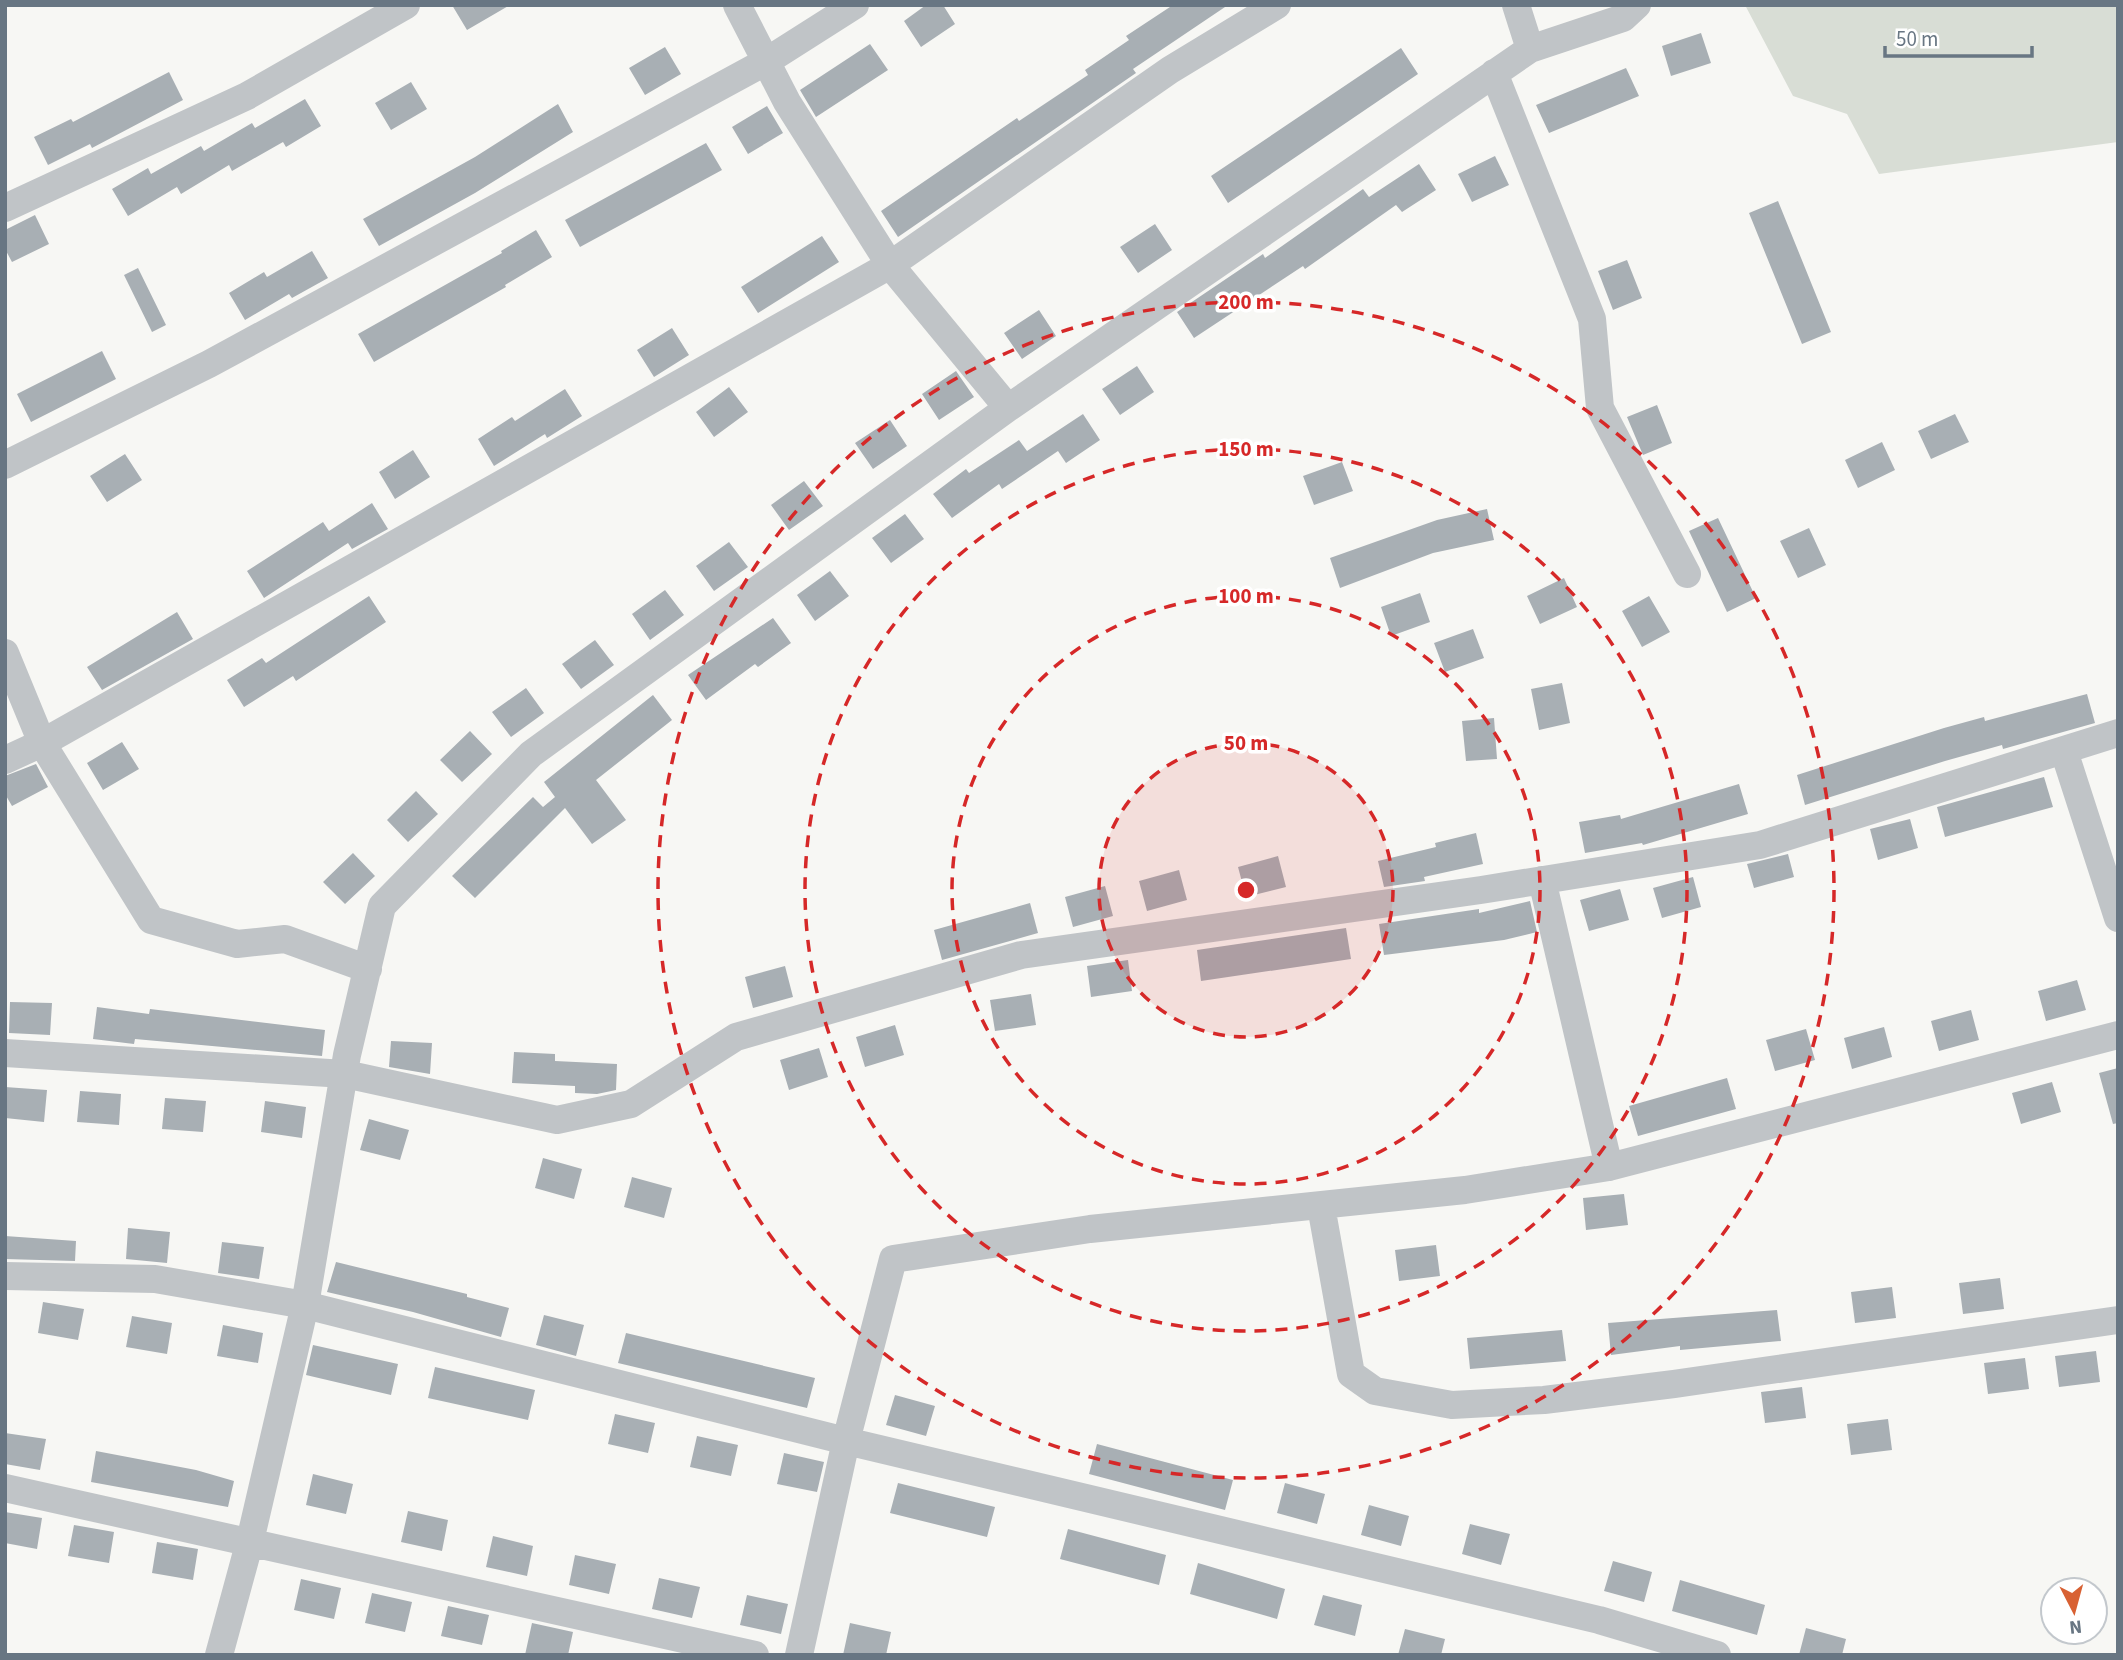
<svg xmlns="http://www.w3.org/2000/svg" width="2123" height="1660" font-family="'Source Sans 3',sans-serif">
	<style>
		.green { fill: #d8ddd5 }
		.building { fill: #a8afb4 }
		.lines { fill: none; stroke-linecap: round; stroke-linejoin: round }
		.minor { stroke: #c0c4c7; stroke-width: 28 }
		.ring { fill: none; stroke: #d62828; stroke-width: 3.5; stroke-dasharray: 12 9 }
		.centre { fill: #d62828; stroke: #fff; stroke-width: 3.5 }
		.ring-label { font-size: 21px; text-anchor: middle; font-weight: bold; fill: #d62828; stroke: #fff; stroke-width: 7; stroke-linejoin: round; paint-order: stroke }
	</style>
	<rect width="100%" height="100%" fill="#f7f7f4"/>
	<!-- green -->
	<path class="green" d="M1745 5H2118V142L1879 174 1847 114 1793 96Z"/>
	<!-- building -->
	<path class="building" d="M452 5H510L467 30Z
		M926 5H943L955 24 921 47 904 21Z
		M1173 5H1228L1133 69 1136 73 898 237 881 211 1017 118 1019 121 1088 75 1085 70 1129 40 1126 36Z
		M1701 33 1711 63 1671 76 1662 46Z
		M870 44 888 70 816 117 800 90Z
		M665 47 681 74 645 95 629 68Z
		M1401 48 1418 74 1228 203 1211 176Z
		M1626 68 1639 96 1549 133 1536 105Z
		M169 72 183 100 92 148 90 144 48 165 34 137 71 119 73 122Z
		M411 82 427 109 391 130 375 103Z
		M305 99 321 126 286 147 283 142 232 171 229 165 181 194 177 187 128 216 112 189 148 168 151 174 201 146 204 151 252 123 255 128Z
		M558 104 573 132 475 193 379 246 363 219 475 157Z
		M767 106 783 133 748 154 732 127Z
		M706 143 722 170 580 247 565 220Z
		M1495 156 1509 185 1472 202 1458 174Z
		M1419 164 1436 190 1402 212 1396 205 1305 269 1303 266 1194 338 1177 312 1263 254 1265 258 1363 189 1369 197Z
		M1778 201 1831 332 1802 344 1749 213Z
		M35 215 49 244 12 262 5 249V230Z
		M1155 224 1172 250 1138 273 1120 247Z
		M536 230 552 257 505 285 506 287 374 362 358 334 502 253 501 251Z
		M822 236 839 262 758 313 741 287Z
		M312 251 328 278 292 298 289 294 245 320 229 293 264 272 267 277Z
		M1627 260 1642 298 1613 310 1598 271Z
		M138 268 166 325 152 332 124 275Z
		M1039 310 1056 336 1022 359 1004 333Z
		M672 328 689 355 654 377 637 350Z
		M102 351 116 379 31 422 17 394Z
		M1137 366 1154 392 1120 415 1102 389Z
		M956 371 974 397 939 420 922 394Z
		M729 387 748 412 714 437 696 412Z
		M565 389 582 416 547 438 545 434 494 466 478 439 512 417 515 421Z
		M1657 405 1672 443 1643 455 1627 417Z
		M1083 414 1100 440 1066 463 1058 451 1002 489 999 484 952 518 933 494 966 469 969 473 1019 440 1027 451Z
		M1955 414 1969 442 1931 459 1918 431Z
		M890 420 907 446 873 469 855 443Z
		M1882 442 1895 470 1858 488 1845 460Z
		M413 450 430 477 395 499 379 472Z
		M125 454 142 480 107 502 90 476Z
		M1342 462 1353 491 1314 505 1303 476Z
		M804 481 823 506 789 530 771 505Z
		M372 503 388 529 352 549 348 543 264 598 247 571 323 522 329 531Z
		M1487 509 1494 540 1433 553 1340 588 1330 558 1437 520Z
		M905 514 924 539 891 563 872 538Z
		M1718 518 1756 598 1727 612 1689 531Z
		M1809 528 1826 565 1798 578 1780 541Z
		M729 542 748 567 714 591 696 566Z
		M830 571 849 596 815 621 797 595Z
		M1564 578 1577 607 1540 624 1527 596Z
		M665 590 684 615 650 640 632 614Z
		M1420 593 1430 622 1391 636 1381 607Z
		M369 596 386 622 296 681 293 676 244 707 227 680 262 658 266 663Z
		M1649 596 1670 632 1642 647 1622 611Z
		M177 612 193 639 102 690 87 667Z
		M773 618 791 643 758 667 755 664 706 700 688 675Z
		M1473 629 1484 658 1445 672 1434 643Z
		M595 640 614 665 581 689 562 664Z
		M1562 683 1570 723 1539 730 1531 689Z
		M526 688 544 713 511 737 492 712Z
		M2087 694 2095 723 2003 749 2002 745 1945 761 1805 805 1797 775 1944 728 1984 717 1985 721Z
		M653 695 672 720 596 780 626 820 592 844 565 808 475 898 452 876 533 797 543 807 555 797 544 782Z
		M1494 718 1497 759 1466 761 1462 721Z
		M470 731 492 754 462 782 440 760Z
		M122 742 139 769 103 790 87 763Z
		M36 764 48 787 12 806 5 794V776Z
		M2044 777 2053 807 1945 837 1937 807Z
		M1739 784 1748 814 1643 845 1642 843 1585 853 1579 822 1620 815 1621 819Z
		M416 791 438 814 408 842 387 820Z
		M1910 819 1918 848 1878 860 1870 829Z
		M1476 833 1483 864 1424 877 1425 881 1384 887 1378 861 1436 847 1435 843Z
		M353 853 375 876 345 904 323 882Z
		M1788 854 1794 877 1754 888 1747 864Z
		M1278 856 1286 887 1246 897 1238 867Z
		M1179 870 1187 900 1147 911 1139 881Z
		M1693 877 1701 907 1662 918 1653 888Z
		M1105 886 1113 916 1073 927 1065 897Z
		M1620 889 1629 920 1589 931 1580 900Z
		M1530 901 1537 932 1504 940 1384 955 1379 924 1479 909V913Z
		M1030 903 1038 933 942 960 934 930Z
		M1346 928 1351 959 1201 981 1197 950Z
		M1128 960 1132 991 1091 997 1087 966Z
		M785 966 793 997 753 1008 745 977Z
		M2077 980 2086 1010 2046 1021 2038 991Z
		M1031 994 1036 1025 995 1031 990 1000Z
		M10 1002 52 1003 50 1035 9 1033Z
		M97 1007 149 1014 150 1009 325 1030 322 1056 135 1039 134 1044 93 1039Z
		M1971 1010 1979 1040 1939 1051 1931 1021Z
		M895 1025 904 1055 865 1067 856 1037Z
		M1884 1027 1892 1057 1852 1069 1844 1038Z
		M1806 1029 1815 1060 1775 1071 1766 1040Z
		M391 1041 432 1043 430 1074 389 1067Z
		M819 1048 828 1077 789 1090 780 1060Z
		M514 1052 555 1054V1061L617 1064 616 1090 597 1094 575 1093V1086L512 1083Z
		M2118 1068V1123L2113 1124 2099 1073Z
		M1727 1078 1736 1109 1638 1136 1629 1106Z
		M2052 1082 2061 1112 2021 1124 2012 1093Z
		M5 1087 47 1090 44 1122 5 1118Z
		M80 1091 121 1094 119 1125 77 1122Z
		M165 1098 206 1101 203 1132 162 1129Z
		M265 1101 306 1107 302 1138 261 1132Z
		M369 1119 409 1130 400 1160 360 1150Z
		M543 1158 582 1169 574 1199 535 1188Z
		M632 1177 672 1188 664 1218 624 1207Z
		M1624 1194 1628 1225 1586 1230 1583 1198Z
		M128 1228 170 1232 167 1263 126 1259Z
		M5 1236 76 1241 75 1261 5 1259Z
		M222 1242 264 1247 259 1279 218 1273Z
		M1436 1245 1440 1276 1399 1281 1395 1250Z
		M336 1262 467 1294V1297L509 1308 501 1337 413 1312 327 1292Z
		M2000 1278 2004 1309 1963 1314 1959 1283Z
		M1892 1287 1896 1318 1855 1323 1851 1292Z
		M43 1302 84 1309 78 1340 38 1333Z
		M1777 1310 1781 1341 1680 1350V1346L1611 1355 1608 1323Z
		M544 1315 584 1325 576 1356 536 1345Z
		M132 1316 172 1323 167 1354 126 1347Z
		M223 1325 263 1333 258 1363 217 1356Z
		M1562 1330 1566 1361 1470 1369 1467 1338Z
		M626 1333 815 1378 807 1408 618 1363Z
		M313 1345 398 1364 391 1395 306 1375Z
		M2096 1351 2100 1382 2059 1387 2055 1356Z
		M2025 1358 2029 1389 1988 1394 1984 1363Z
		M435 1367 535 1390 528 1420 428 1398Z
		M1802 1387 1806 1418 1765 1423 1761 1392Z
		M895 1395 935 1406 926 1436 886 1425Z
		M615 1414 655 1423 648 1453 608 1444Z
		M1888 1419 1892 1450 1851 1455 1847 1424Z
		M5 1433 46 1439 40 1470 5 1464Z
		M697 1436 738 1445 731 1476 690 1467Z
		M1097 1444 1233 1480 1225 1510 1089 1474Z
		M96 1451 196 1470 234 1481 228 1507 91 1482Z
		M784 1453 824 1462 817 1492 777 1484Z
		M313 1474 353 1484 346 1514 306 1505Z
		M898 1483 995 1507 987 1537 890 1513Z
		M1285 1483 1325 1494 1317 1524 1277 1513Z
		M1369 1505 1409 1516 1401 1546 1361 1535Z
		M408 1511 448 1520 442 1551 401 1542Z
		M5 1512 42 1518 37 1549 5 1543Z
		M1470 1524 1510 1534 1501 1565 1462 1554Z
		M74 1525 114 1532 109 1563 68 1556Z
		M1068 1529 1166 1555 1159 1585 1060 1559Z
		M493 1536 533 1546 527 1576 486 1567Z
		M157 1542 198 1549 193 1580 152 1573Z
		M575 1555 616 1564 609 1594 569 1585Z
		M1613 1561 1652 1572 1644 1602 1604 1591Z
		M1198 1563 1285 1589 1277 1619 1190 1594Z
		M659 1578 700 1587 692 1618 652 1609Z
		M301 1579 341 1588 334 1619 294 1610Z
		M1680 1580 1765 1605 1757 1635 1672 1611Z
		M372 1593 412 1602 405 1632 365 1623Z
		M747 1595 788 1604 781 1634 740 1625Z
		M1323 1595 1362 1605 1355 1636 1314 1625Z
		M448 1606 489 1615 482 1645 441 1636Z
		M532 1623 573 1632 568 1655H525Z
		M850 1623 891 1632 886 1655H843Z
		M1806 1628 1846 1639 1842 1655H1799Z
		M1405 1629 1445 1639 1441 1655H1398Z"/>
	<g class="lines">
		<!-- minor -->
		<path class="minor" d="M737 5 787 102 890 265 1008 408
			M1516 5 1530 49
			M1494 73 1592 319 1600 408 1687 574
			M5 208 247 96 406 5
			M5 465 209 364 767 61 855 5
			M5 653 42 743 151 920 237 944 285 939 368 969
			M2064 751 2118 918
			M5 760 42 743 890 265 1170 70 1277 5
			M1542 880 1609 1167
			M5 1053 345 1074 557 1120 631 1104 736 1037 1021 955 1481 890 1760 845 2118 733
			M1321 1206 1351 1374 1375 1391 1452 1405 1544 1400 1674 1384 2118 1320
			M5 1276 155 1279 305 1305 846 1441 1599 1620 1717 1655
			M5 1488 755 1655
			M219 1655 250 1541 305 1305 347 1055 382 906 531 754 1008 408 1530 49 1623 18 1637 5
			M799 1655 846 1441 893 1259 1090 1229 1465 1190 1609 1167 2118 1035"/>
	</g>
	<!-- distance rings -->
	<circle cx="1246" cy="890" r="147" fill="#d62828" fill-opacity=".12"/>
	<g class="ring">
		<circle cx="1246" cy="890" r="147"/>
		<circle cx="1246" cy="890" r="294"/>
		<circle cx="1246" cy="890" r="441"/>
		<circle cx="1246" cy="890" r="588"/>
	</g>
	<circle cx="1246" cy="890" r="10" class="centre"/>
	<g class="ring-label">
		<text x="1246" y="309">200 m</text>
		<text x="1246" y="456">150 m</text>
		<text x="1246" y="603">100 m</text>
		<text x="1246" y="750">50 m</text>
	</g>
	<!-- border -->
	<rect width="2123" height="1660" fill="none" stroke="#687683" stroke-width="14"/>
	<!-- north arrow -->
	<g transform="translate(2074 1611) rotate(174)"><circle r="33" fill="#ffffff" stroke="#c3c8cd" stroke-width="2"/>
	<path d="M0-5L12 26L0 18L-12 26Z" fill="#d86133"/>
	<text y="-10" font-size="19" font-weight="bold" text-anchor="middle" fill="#687683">N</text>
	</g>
	<!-- scale -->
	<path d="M1885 46v10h147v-10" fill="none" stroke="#687683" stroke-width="3.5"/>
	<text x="1896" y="46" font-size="21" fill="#687683" stroke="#ffffff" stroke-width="5" paint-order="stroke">50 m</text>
</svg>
